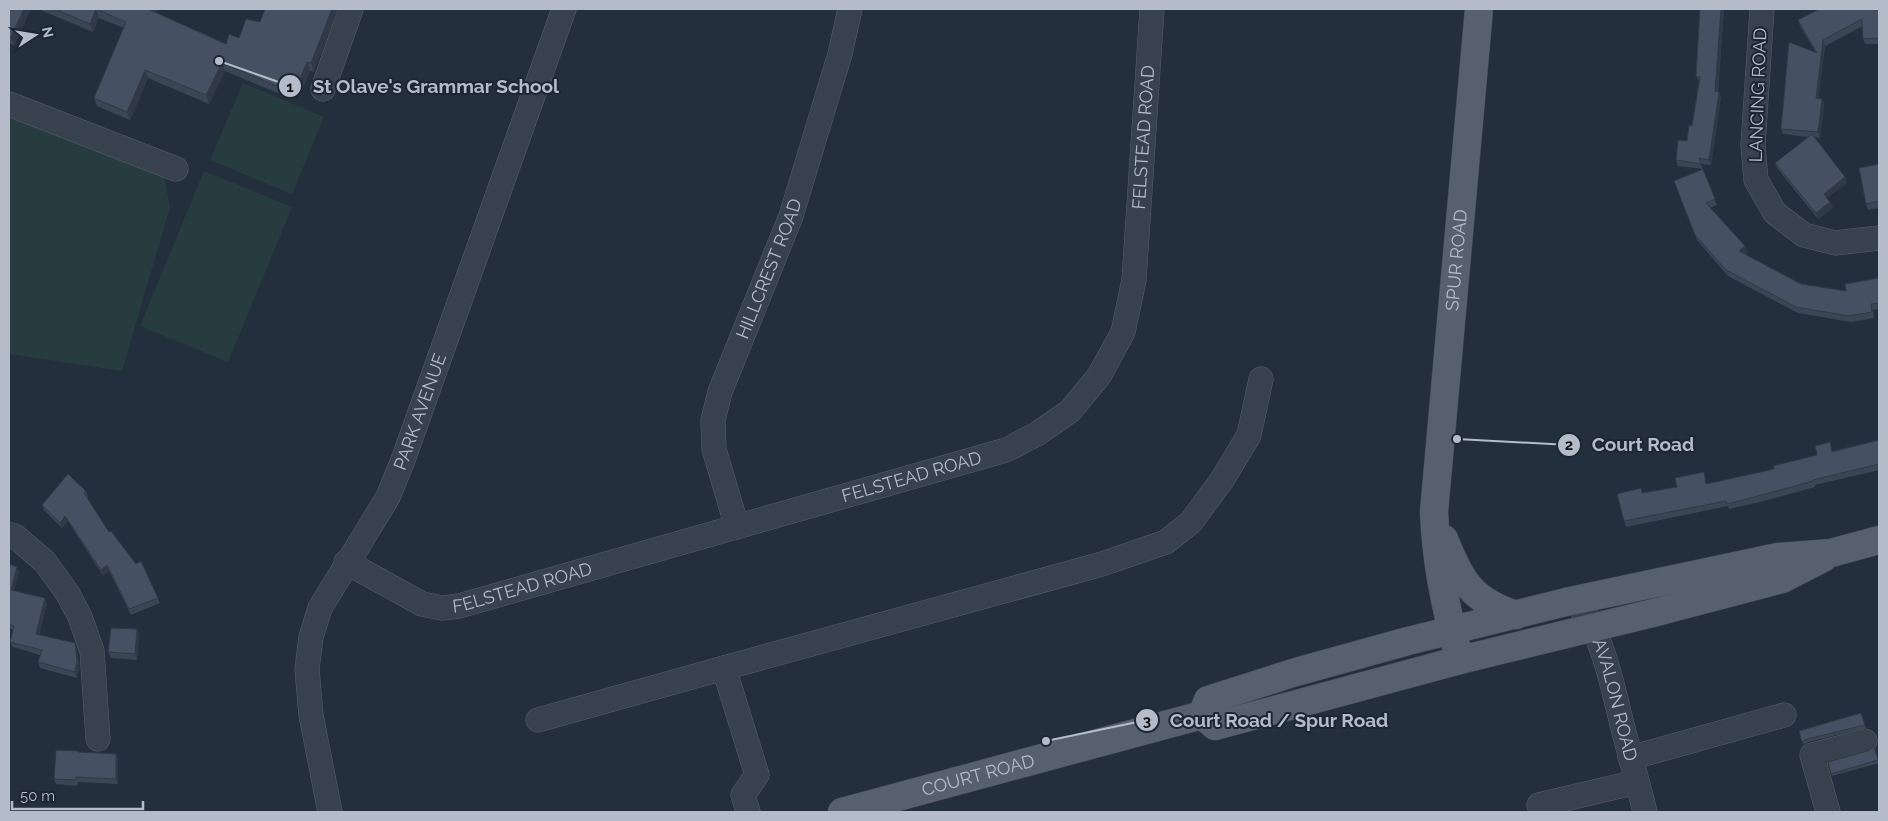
<svg xmlns="http://www.w3.org/2000/svg" width="1888" height="821" font-family="Raleway,sans-serif">
	<style>
		.green { fill: #263c3f }
		.lines { fill: none; stroke-linecap: round; stroke-linejoin: round }
		.minor-casing { stroke: #565f6c; stroke-width: 25 }
		.major-casing { stroke: #414a57; stroke-width: 29 }
		.minor { stroke: #38414e; stroke-width: 24 }
		.major { stroke: #56606e; stroke-width: 28 }
		.wall { fill: #3b4654 }
		.shaded-wall { fill: #303945 }
		.building { fill: #455162; stroke: #303945 }
		.labels { text-anchor: middle; stroke-width: 4; stroke-linejoin: round; paint-order: stroke }
		.street-label { font-size: 18px; fill: #b4bcc9; stroke: #1d2633 }
		.leader { fill: none; stroke: #b4bcc9; stroke-width: 2 }
		.callout-dot { fill: #b4bcc9; stroke: #1d2633; stroke-width: 2 }
		.mark-label { font-size: 15px; text-anchor: middle; font-weight: bold; fill: #111 }
		.callout-label { font-size: 19px; text-anchor: middle; font-weight: bold; fill: #b4bcc9; stroke: #1d2633; stroke-width: 4; stroke-linejoin: round; paint-order: stroke }
	</style>
	<rect width="100%" height="100%" fill="#242f3e"/>
	<!-- green -->
	<path class="green" d="M243 83 324 117 292 194 210 160Z
		M9 112 163 171 170 207 122 371 9 354Z
		M204 171 292 207 228 362 140 326Z"/>
	<g class="lines">
		<!-- minor casing -->
		<g class="minor-casing">
			<g id="minor">
				<path d="M1762 9 1753 145 1756 180 1775 213 1804 235 1835 243 1879 238"/>
				<path d="M323 89 351 9"/>
				<path d="M9 104 176 169"/>
				<path id="s1" d="M737 527 714 449 713 420 720 392 791 216 840 54 850 9"/>
				<path d="M9 534 15 536 45 562 68 594 80 617 92 651 98 739"/>
				<path id="s2" d="M346 562 422 604 442 608 459 606 1006 450 1037 434 1070 411 1099 376 1123 332 1134 280 1152 9"/>
				<path id="s3" d="M1566 602 1577 603C1603 634 1612 685 1622 724 1629 753 1638 783 1645 812"/>
				<path d="M538 720 724 668"/>
				<path d="M1630 758 1784 715"/>
				<path d="M1539 805 1637 782"/>
				<path id="s4" d="M330 812 311 715 307 669 311 637 320 608 388 497 403 460 564 9"/>
				<path d="M748 812 743 795 757 775 724 668 1102 564 1166 542 1191 522 1222 480 1249 435 1261 379"/>
				<path d="M1828 812 1812 755 1865 741"/>
			</g>
		</g>
		<!-- major casing -->
		<g class="major-casing">
			<g id="major">
				<path d="M1444 539C1461 581 1471 600 1516 615"/>
				<path id="s5" d="M1456 646C1444 600 1436 560 1434 512L1479 9"/>
				<path d="M1202 715 1208 700 1296 672 1408 641 1566 602 1778 557 1831 553 1879 540"/>
				<path d="M1202 715 1215 726 1460 660 1653 613 1782 579 1823 558"/>
				<path id="s6" d="M842 812 1202 715"/>
			</g>
		</g>
		<!-- minor -->
		<use href="#minor" class="minor"/>
		<!-- major -->
		<use href="#major" class="major"/>
	</g>
	<!-- wall -->
	<path class="wall" d="M9 9 14 46 9 43Z
		M38 9H157L156 13 226 44 239 38 260 22 338 9 314 72 310 71 300 95 282 89 280 94 225 71 209 104 148 78 130 120 97 106 94 98 124 28 99 18 93 32Z
		M1700 9H1724L1718 92 1721 97 1711 165 1701 164 1717 205 1710 208 1745 246 1747 252 1745 254 1801 284 1846 291 1879 278V309L1873 310 1874 318 1851 322 1798 313 1728 276 1697 240 1674 181 1703 169 1678 166 1676 160 1687 141 1692 126 1699 82 1696 76Z
		M1879 9V44H1865L1863 39V26L1825 46 1818 99H1822L1824 105 1820 138 1814 137 1845 177 1847 183 1827 198 1830 202 1833 208 1818 219 1778 169 1775 163 1809 137 1783 134 1781 129 1816 53 1800 26 1798 20Z
		M1879 164V208L1868 210 1866 204Z
		M1879 440V470L1815 485V487L1764 501 1729 509 1728 506 1626 527 1624 521 1641 488 1642 493 1677 487 1704 472 1707 484 1774 469 1833 451Z
		M86 491 88 497 87 498 109 532 158 598 160 603 131 615 109 571 103 576 68 521 62 528 44 510 42 505Z
		M9 564 19 572 14 590 47 604 39 635 75 643 77 649 79 666 77 678 40 668 38 662 40 655 13 647 10 642 13 630 9 628Z
		M137 629 139 635 137 660 111 658 108 652Z
		M1861 713 1866 728 1808 742 1803 745 1799 731Z
		M1874 747 1879 763 1832 776 1828 762 1867 751Z
		M78 751 79 752 118 759V784L78 782 77 786 56 784 54 779Z"/>
	<!-- shaded-wall -->
	<path class="shaded-wall" d="M24 9H31L14 46 11 37Z
		M96 9 99 18 93 32 90 24Z
		M151 9H157L153 19 150 10Z
		M332 9H338L314 72 311 63Z
		M1721 9H1724L1717 97 1715 91Z
		M1823 40 1825 46 1818 104 1816 98Z
		M307 62 310 71 300 95 297 87Z
		M222 63 225 71 209 104 206 95Z
		M145 70 148 78 130 120 127 112Z
		M279 80 282 89 280 94 277 86Z
		M1719 92 1721 97 1711 165 1709 160Z
		M1822 99 1824 105 1820 138 1818 132Z
		M1845 177 1847 183 1826 199 1824 194Z
		M1830 202 1833 208 1818 219 1816 213Z
		M1745 246 1747 252 1741 257 1739 251Z
		M65 516 68 521 62 528 60 523Z
		M107 565 109 571 103 576 101 570Z
		M17 567 19 572 13 595 11 590Z
		M45 598 47 604 38 639 36 634Z
		M137 629 139 635 137 660 135 654Z
		M75 643 77 649 79 666 77 678 75 672Z
		M116 754 118 759V784L116 779Z"/>
	<!-- building -->
	<path class="building" d="M9 9H24L11 37 9 36Z
		M55 9H151L150 10 226 44 229 34 239 38 246 19 260 22 265 9H332L311 63 307 62 297 87 279 80 277 86 222 63 206 95 145 70 127 112 94 98 126 22 96 9 90 24Z
		M1700 9H1721L1715 91 1719 92 1709 160 1699 158 1701 164 1676 160 1678 140 1687 141 1689 125 1692 126 1700 77 1696 76Z
		M1819 9H1879V38L1863 39 1862 19 1823 40 1816 98 1822 99 1818 132 1781 129 1789 42 1817 53 1798 20Z
		M1812 134 1845 177 1824 194 1830 202 1816 213 1775 163Z
		M1879 164V201L1866 204 1859 168Z
		M1703 169 1715 199 1706 203 1745 246 1739 251 1801 284 1846 291 1845 284 1879 278V303L1871 304 1872 312 1849 316 1796 307 1726 270 1695 235 1674 181Z
		M1879 440V464L1813 480V481L1762 495 1727 504 1726 501 1624 521 1617 494 1641 488 1642 493 1677 487 1675 478 1704 472 1706 484 1774 469 1773 466 1817 455 1815 446 1830 442 1832 452Z
		M68 474 86 491 84 493 109 532 111 531 136 564 141 561 158 598 129 609 107 565 101 570 65 516 60 523 42 505Z
		M9 564 17 567 11 590 45 598 36 634 75 643 77 661 75 672 38 662 42 650 10 642 14 626 9 624Z
		M111 628 137 629 135 654 108 652Z
		M1861 713 1865 725 1807 739 1802 742 1799 731Z
		M1874 747 1878 760 1831 774 1828 762 1867 751Z
		M56 750 78 751V752L116 754V779L76 777 75 780 54 779Z"/>
	<g class="labels">
		<!-- street labels -->
		<g class="street-label">
			<text transform="translate(1758 95) rotate(-88)" y="6">LANCING ROAD</text>
			<text dy="6" stroke="none"><textPath href="#s2" startOffset="1060">FELSTEAD ROAD</textPath></text>
			<text dy="6" stroke="none"><textPath href="#s5" startOffset="389">SPUR ROAD</textPath></text>
			<text dy="6" stroke="none"><textPath href="#s1" startOffset="272">HILLCREST ROAD</textPath></text>
			<text dy="6" stroke="none"><textPath href="#s4" startOffset="429">PARK AVENUE</textPath></text>
			<text dy="6" stroke="none"><textPath href="#s2" startOffset="595">FELSTEAD ROAD</textPath></text>
			<text dy="6" stroke="none"><textPath href="#s2" startOffset="190">FELSTEAD ROAD</textPath></text>
			<text dy="6" stroke="none"><textPath href="#s3" startOffset="116">AVALON ROAD</textPath></text>
			<text dy="6" stroke="none"><textPath href="#s6" startOffset="141">COURT ROAD</textPath></text>
		</g>
	</g>
	<!-- callouts -->
	<path class="leader" d="M219 61L290 86M1457 439L1569 445M1046 741L1147 720"/>
	<g class="callout-dot">
		<circle cx="219" cy="61" r="5"/>
		<circle cx="1457" cy="439" r="5"/>
		<circle cx="1046" cy="741" r="5"/>
		<circle cx="290" cy="86" r="12"/>
		<circle cx="1569" cy="445" r="12"/>
		<circle cx="1147" cy="720" r="12"/>
	</g>
	<g class="mark-label">
		<text x="290" y="92">1</text>
		<text x="1569" y="450">2</text>
		<text x="1147" y="726">3</text>
	</g>
	<g class="callout-label">
		<text x="436" y="93">St Olave's Grammar School</text>
		<text x="1643" y="451">Court Road</text>
		<text x="1279" y="727">Court Road / Spur Road</text>
	</g>
	<!-- border -->
	<rect width="1888" height="821" fill="none" stroke="#b4bcc9" stroke-width="20"/>
	<!-- north arrow -->
	<g transform="translate(35 35) rotate(78)" stroke="#1d2633" stroke-width="4" paint-order="stroke">
	<path d="M0-4L9 19L0 12L-9 19Z" fill="#b4bcc9"/>
	<text y="-8" font-size="14" font-weight="bold" text-anchor="middle" fill="#b4bcc9">N</text>
	</g>
	<!-- scale -->
	<path d="M12 801v8h131v-8" fill="none" stroke="#b4bcc9" stroke-width="2.5"/>
	<text x="20" y="801" font-size="15" fill="#b4bcc9" stroke="#1d2633" stroke-width="4" paint-order="stroke">50 m</text>
</svg>
